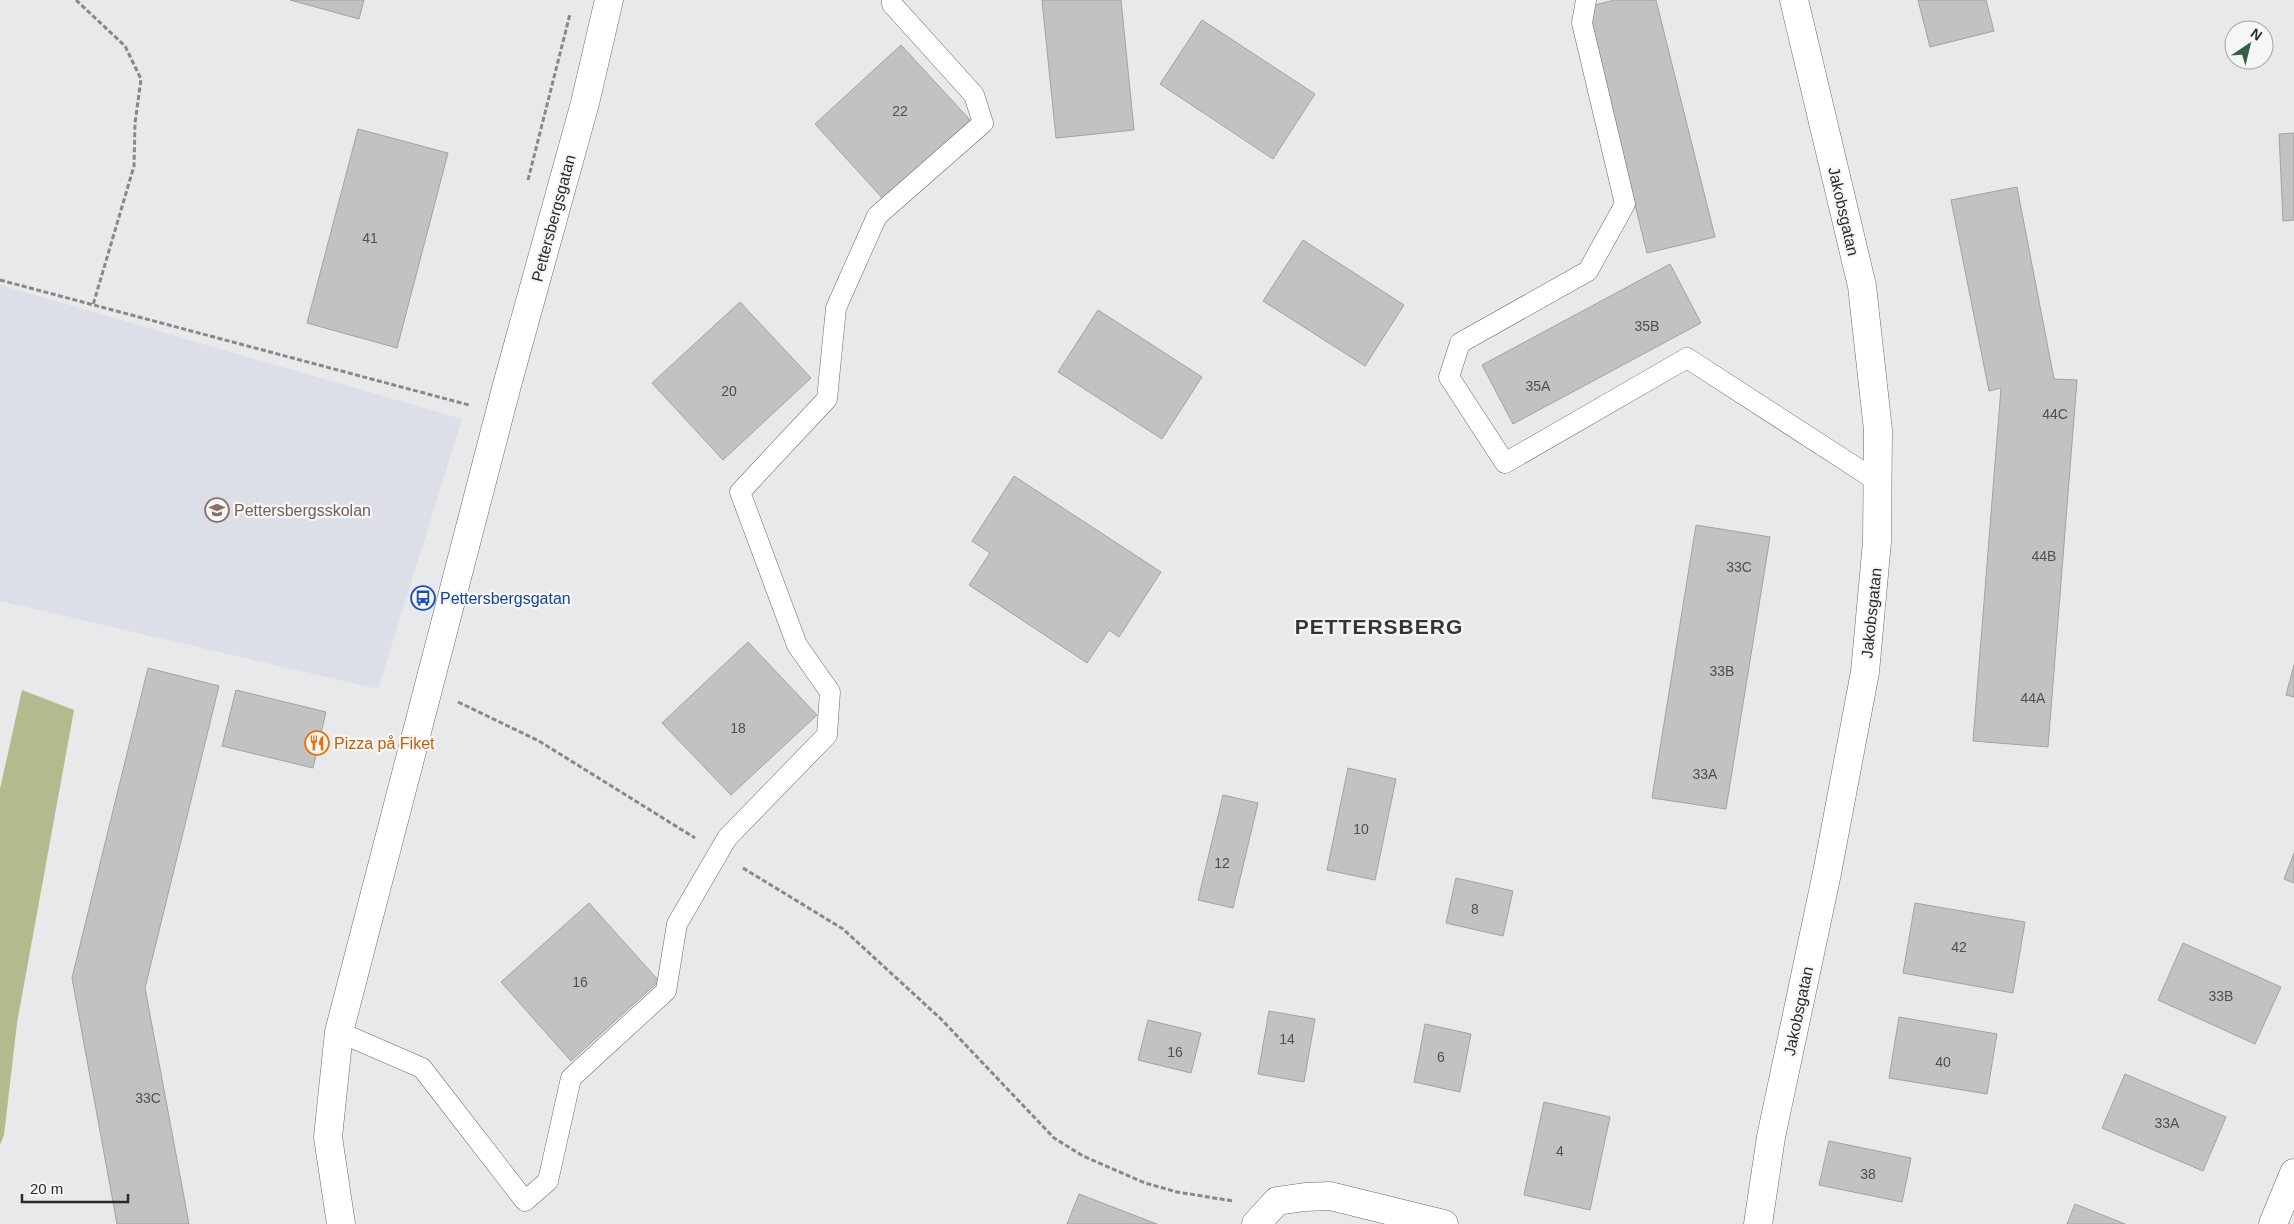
<svg xmlns="http://www.w3.org/2000/svg" width="2294" height="1224" font-family="Arial,sans-serif">
	<style>
		.built { fill: #dcdfe7 }
		.forest { fill: #b4b98e }
		.building { fill: #c3c2c2; stroke: #a3a2a2 }
		.lines { fill: none; stroke-linecap: round; stroke-linejoin: round }
		.lane-casing { stroke: #6b6b6c; stroke-width: 21 }
		.street-casing { stroke: #6b6b6c; stroke-width: 29 }
		.path { stroke: #888889; stroke-width: 3; stroke-dasharray: 5 2.5; stroke-linecap: butt }
		.lane { stroke: #fff; stroke-width: 20 }
		.street { stroke: #fff; stroke-width: 28 }
		.labels { text-anchor: middle; stroke-width: 4.5; stroke-linejoin: round; paint-order: stroke }
		.number-label { font-size: 14px; fill: #505051 }
		.street-label { font-size: 16px; fill: #2a2a2b; stroke: #f6f6f7 }
		.education-label { font-size: 16px; fill: #785e54; stroke: #f6f6f7; text-anchor: start }
		.transit-label { font-size: 16px; fill: #164399; stroke: #f6f6f7; text-anchor: start }
		.food-label { font-size: 16px; fill: #c56008; stroke: #f6f6f7; text-anchor: start }
		.district-label { font-size: 21px; font-weight: bold; letter-spacing: 1px; fill: #343535; stroke: #f6f6f7 }
	</style>
	<rect width="100%" height="100%" fill="#e8e9ea"/>
	<!-- built -->
	<path class="built" d="M0 285 462 419 378 689 0 601Z"/>
	<!-- forest -->
	<path class="forest" d="M22 690 74 710 17 1023 4 1135 0 1145V789Z"/>
	<!-- building -->
	<path class="building" d="M290 0H364L359 19Z
		M1042 0H1121L1134 130 1056 138Z
		M1615 0H1656L1715 237 1647 253 1586 7Z
		M1918 0H1986L1994 31 1930 47Z
		M1202 20 1315 94 1273 159 1160 84Z
		M901 45 971 121 884 200 815 124Z
		M358 129 448 153 397 348 307 323Z
		M2294 133V220L2283 221 2279 134Z
		M2017 187 2054 379 2077 380 2048 747 1973 741 2001 388 1989 391 1951 200Z
		M1303 240 1404 305 1365 366 1263 301Z
		M1670 264 1701 323 1513 424 1482 365Z
		M740 302 811 378 723 460 652 383Z
		M1098 310 1202 377 1162 439 1058 372Z
		M1014 476 1161 572 1119 637 1109 630 1087 663 969 585 990 553 972 541Z
		M1696 525 1770 537 1726 809 1652 798Z
		M748 642 817 715 731 795 662 723Z
		M2294 665V697L2286 695Z
		M148 668 219 686 145 988 189 1224H117L72 978Z
		M236 690 326 712 313 768 222 746Z
		M1348 768 1396 779 1375 880 1327 870Z
		M1223 795 1258 803 1233 908 1198 900Z
		M2294 853V883L2284 879Z
		M1456 878 1513 891 1503 936 1446 923Z
		M589 903 659 981 571 1061 501 982Z
		M1915 903 2025 922 2013 993 1903 973Z
		M2183 943 2281 987 2255 1044 2158 1000Z
		M1269 1011 1315 1019 1304 1082 1258 1074Z
		M1899 1017 1997 1034 1987 1094 1889 1078Z
		M1148 1020 1201 1033 1191 1073 1138 1060Z
		M1425 1024 1471 1034 1460 1092 1414 1082Z
		M2125 1074 2226 1117 2203 1171 2102 1128Z
		M1544 1102 1610 1117 1590 1210 1524 1195Z
		M1829 1141 1911 1158 1902 1202 1819 1185Z
		M1079 1194 1157 1224H1067Z
		M2075 1204 2125 1224H2067Z"/>
	<g class="lines">
		<!-- lane casing -->
		<g class="lane-casing">
			<path id="lane" d="M1586 0 1582 23 1625 204 1588 271 1460 343 1449 377 1505 463 1687 358 1877 481
				M339 1032 422 1068 525 1201 548 1181 571 1078 666 991 677 924 727 838 827 735 830 692 797 645 740 492 827 399 836 308 877 216 983 123 974 95 892 4V0"/>
		</g>
		<!-- street casing -->
		<g class="street-casing">
			<path id="street" d="M341 1224 328 1137 339 1032 507 385 585 103 609 0
				M1256 1224 1277 1201 1305 1197 1330 1196 1444 1224
				M1758 1224 1771 1137 1827 873 1865 672 1877 542 1878 430 1862 286 1794 0
				M2273 1224 2294 1173"/>
		</g>
		<!-- path -->
		<path class="path" d="M76 0 125 46 141 79 135 123 134 166 93 305
			M528 180 570 14
			M0 280 469 405
			M458 702 539 741 695 838
			M743 868 843 929 941 1019 1054 1138 1083 1156 1145 1183 1177 1192 1233 1201"/>
		<!-- lane -->
		<use href="#lane" class="lane"/>
		<!-- street -->
		<use href="#street" class="street"/>
	</g>
	<!-- icons -->
	<defs>
		<g id="school-ring" transform="scale(1.25)"><circle r="9.5" fill="#f6f6f7" stroke="#8d6e63" stroke-width="1.5"/><path d="M0-5L7-2L0 1L-7-2ZM-4 1L0 2.5L4 1V4Q0 6-4 4Z" fill="#8d6e63"/></g>
		<g id="bus-ring" transform="scale(1.25)"><circle r="9.5" fill="#f6f6f7" stroke="#1a4fb4" stroke-width="1.5"/><path d="M-5-6H5V4H4V6H2V4H-2V6H-4V4H-5ZM-3.5-4V0h7V-4ZM-3.5 1.2v1.5H-2V1.2ZM2 1.2v1.5H3.5V1.2Z" fill="#1a4fb4"/></g>
		<g id="restaurant-ring" transform="scale(1.25)"><circle r="9.5" fill="#f6f6f7" stroke="#e8710a" stroke-width="1.5"/><path d="M-5-6h1v4h1v-4h1v4h1v-4h1v5L-1.5 .5V6h-2V.5L-5-1ZM5-6V6H3V1.5H1.5Q1.5-4 5-6Z" fill="#e8710a"/></g>
	</defs>
	<g fill-rule="evenodd">
		<use href="#school-ring" x="217" y="510"/>
		<use href="#bus-ring" x="423" y="598"/>
		<use href="#restaurant-ring" x="317" y="743"/>
	</g>
	<g class="labels">
		<!-- number labels -->
		<g class="number-label">
			<text x="900" y="116">22</text>
			<text x="370" y="243">41</text>
			<text x="1647" y="331">35B</text>
			<text x="1538" y="391">35A</text>
			<text x="729" y="396">20</text>
			<text x="2055" y="419">44C</text>
			<text x="2044" y="561">44B</text>
			<text x="1739" y="572">33C</text>
			<text x="1722" y="676">33B</text>
			<text x="2033" y="703">44A</text>
			<text x="738" y="733">18</text>
			<text x="1705" y="779">33A</text>
			<text x="1361" y="834">10</text>
			<text x="1222" y="868">12</text>
			<text x="1475" y="914">8</text>
			<text x="1959" y="952">42</text>
			<text x="580" y="987">16</text>
			<text x="2221" y="1001">33B</text>
			<text x="1287" y="1044">14</text>
			<text x="1175" y="1057">16</text>
			<text x="1441" y="1062">6</text>
			<text x="1943" y="1067">40</text>
			<text x="148" y="1103">33C</text>
			<text x="2167" y="1128">33A</text>
			<text x="1560" y="1156">4</text>
			<text x="1868" y="1179">38</text>
		</g>
		<!-- street labels -->
		<g class="street-label">
			<text transform="translate(1844 211) rotate(77)" y="6">Jakobsgatan</text>
			<text transform="translate(553 218) rotate(-75)" y="6">Pettersbergsgatan</text>
			<text transform="translate(1871 613) rotate(-84)" y="6">Jakobsgatan</text>
			<text transform="translate(1798 1011) rotate(-78)" y="6">Jakobsgatan</text>
		</g>
		<!-- education labels -->
		<g class="education-label">
			<text x="234" y="516">Pettersbergsskolan</text>
		</g>
		<!-- transit labels -->
		<g class="transit-label">
			<text x="440" y="604">Pettersbergsgatan</text>
		</g>
		<!-- food labels -->
		<g class="food-label">
			<text x="334" y="749">Pizza på Fiket</text>
		</g>
		<!-- district labels -->
		<g class="district-label">
			<text x="1379" y="634">PETTERSBERG</text>
		</g>
	</g>
	<!-- north arrow -->
	<g transform="translate(2249 45) rotate(35)"><circle r="24" fill="#f6f6f7" stroke="#a4a4a5"/>
	<path d="M0-4L9 19L0 12L-9 19Z" fill="#2f6247"/>
	<text y="-8" font-size="14" font-weight="bold" text-anchor="middle" fill="#2a2a2b">N</text>
	</g>
	<!-- scale -->
	<path d="M22 1194v8h106v-8" fill="none" stroke="#2a2a2b" stroke-width="2.5"/>
	<text x="30" y="1194" font-size="15" fill="#2a2a2b" stroke="#f6f6f7" stroke-width="4" paint-order="stroke">20 m</text>
</svg>
